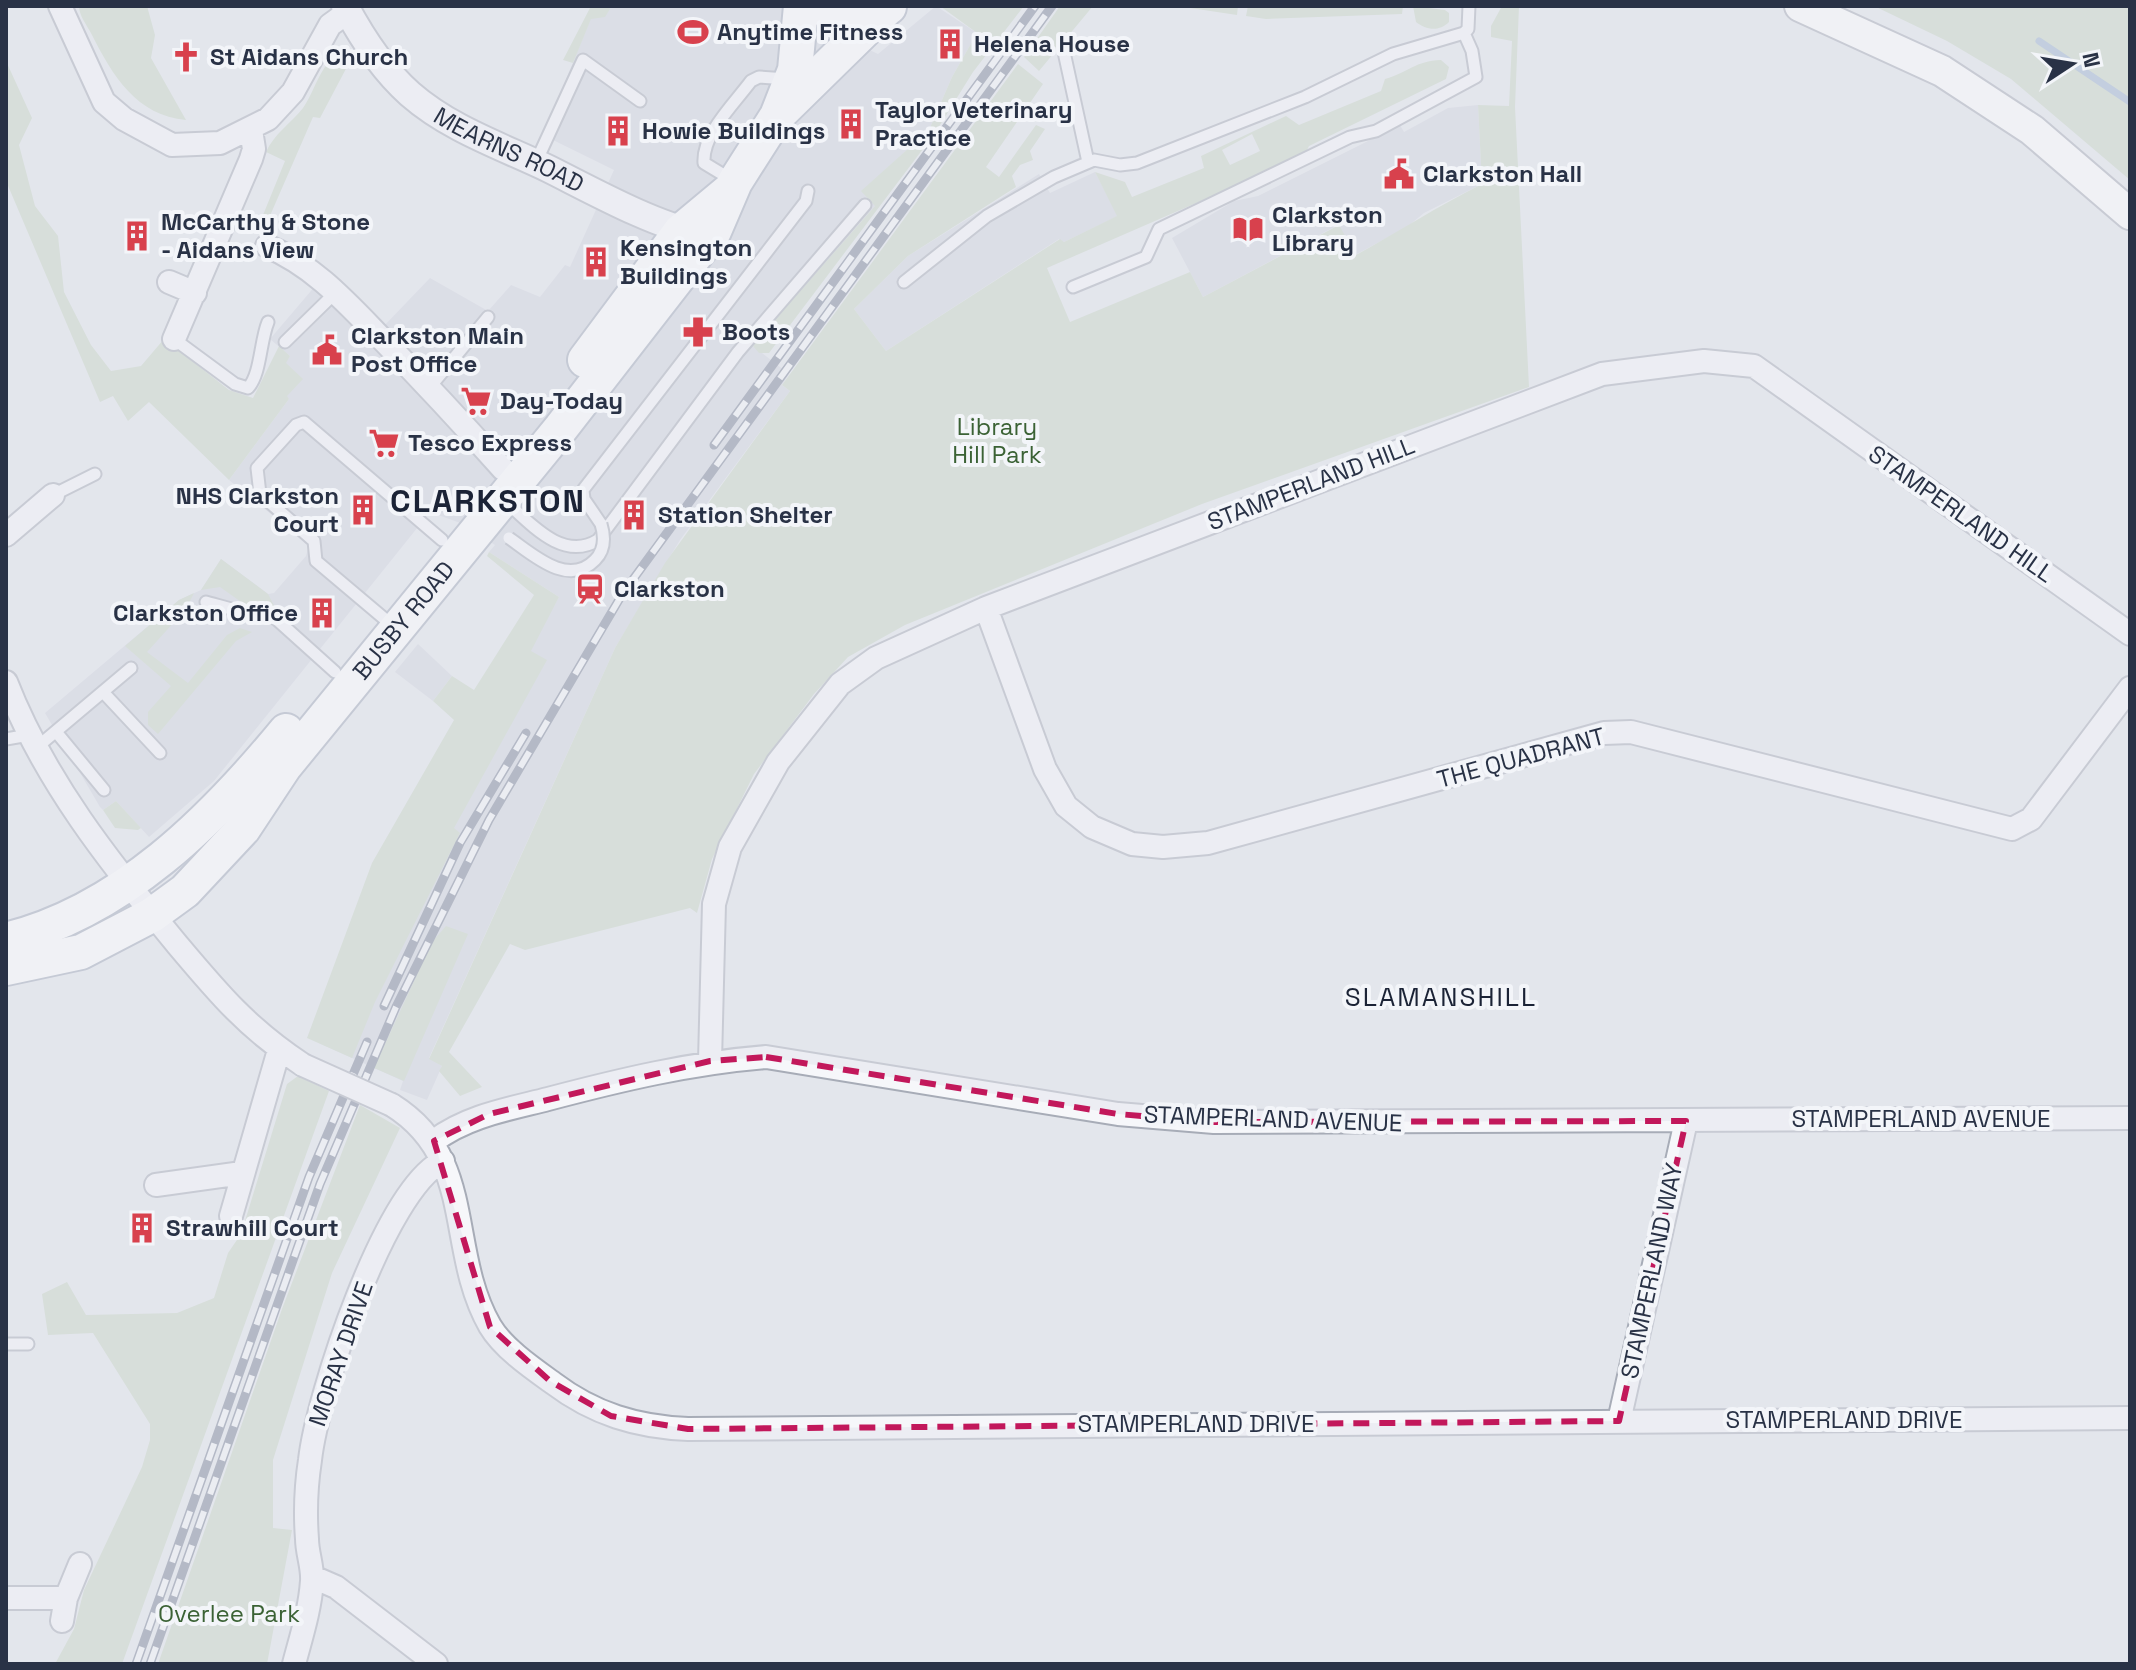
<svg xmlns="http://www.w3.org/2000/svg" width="2136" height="1670" font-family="'Space Grotesk',sans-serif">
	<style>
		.built { fill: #d1d5de }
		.green { fill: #c7d6c3; fill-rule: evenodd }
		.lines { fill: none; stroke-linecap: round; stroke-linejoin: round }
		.stream { stroke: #9cb1ce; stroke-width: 7 }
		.service-casing { stroke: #a7acb7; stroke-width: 15 }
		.minor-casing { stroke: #a7acb7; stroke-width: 26 }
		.tertiary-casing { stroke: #a7acb7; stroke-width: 30 }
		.secondary-casing { stroke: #a7acb7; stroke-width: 34 }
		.primary-casing { stroke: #a1a9b9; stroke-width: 38 }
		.service { stroke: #f6f7fa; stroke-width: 11 }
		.minor { stroke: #f6f7fa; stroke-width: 22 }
		.tertiary { stroke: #f6f7fa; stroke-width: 26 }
		.secondary { stroke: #fff; stroke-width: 30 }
		.primary { stroke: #fff; stroke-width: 34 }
		.rail-casing { stroke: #7b8497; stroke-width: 9 }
		.rail { stroke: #f3f5f9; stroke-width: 6; stroke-dasharray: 18; stroke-linecap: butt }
		.service-bridge-casing { stroke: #a7acb7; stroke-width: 15; stroke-linecap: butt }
		.minor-bridge-casing { stroke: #a7acb7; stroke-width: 26; stroke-linecap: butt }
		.service-bridge { stroke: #f6f7fa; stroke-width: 11 }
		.minor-bridge { stroke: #f6f7fa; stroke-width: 22 }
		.marked { fill: none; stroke: #c2185b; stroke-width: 6; stroke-dasharray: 16 10; stroke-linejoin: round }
		.labels { text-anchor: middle; stroke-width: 8; stroke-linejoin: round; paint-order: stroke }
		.poi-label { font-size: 24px; font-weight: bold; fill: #293246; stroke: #f3f5f9; text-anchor: start }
		.street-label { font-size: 24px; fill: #293246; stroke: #f3f5f9 }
		.park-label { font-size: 24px; fill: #3b6235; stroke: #f3f5f9 }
		.neighbourhood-label { font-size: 26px; letter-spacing: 2px; fill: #1b2336; stroke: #f3f5f9 }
		.district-label { font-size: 32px; font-weight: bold; letter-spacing: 2px; fill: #1b2336; stroke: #f3f5f9 }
	</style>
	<rect width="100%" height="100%" fill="#e3e6ec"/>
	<!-- built -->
	<path class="built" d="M608 6H787L788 11 878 54 936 6 977 33 952 77 929 130 862 191 876 205 753 346 789 374 782 385 790 391 680 540 615 648 429 1058 442 1066 427 1100 400 1090 403 1081 319 1043 381 905 559 597 489 552 495 545 463 524 430 512 214 781 149 837 116 801 103 810 100 807 45 713 179 600 201 590 221 559 268 594 274 593 306 556 309 545 229 480 289 399 286 396 302 379 285 363 290 356 270 339 316 285 382 328 430 278 488 311 511 285 540 297 565 265 570 267 614 170 553 140 545 131 591 18 605 16Z
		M1478 105 1482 184 1424 213 1407 227 1355 255 1338 225 1203 297 1172 238 1234 201 1258 196 1400 125 1404 132 1448 108Z
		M1095 172 1118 216 1064 242 1059 239 886 351 854 309 908 256 1039 174 1050 193Z
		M418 644 452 676 433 701 395 672Z"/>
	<!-- green -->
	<path class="green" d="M79 6H147L155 35 151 58 186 120C137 116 112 75 92 35 87 25 79 16 79 6Z
		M591 6H608L610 9 605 17 591 19 573 63 563 60Z
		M940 6H1024L973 72 935 133 769 353H759L753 346 758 339 875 206 861 191 929 130 952 77 977 33Z
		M1060 6H1093L1039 71 1024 57Z
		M1177 6H1238L1237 15Z
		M1248 6H1403L1402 14 1266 19 1246 16Z
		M1413 6 1445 10 1449 13V22C1439 32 1426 30 1416 22Z
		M1502 6H1519L1515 107 1529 387 1202 504 905 625 848 657 814 694 754 774 712 859 697 913 690 908 525 950 510 944 449 1052 482 1087 460 1096 439 1071 442 1066 429 1059 615 648 665 563 790 391 782 385 1018 64 1043 84 986 167 999 177 1036 125 1045 129 1030 151 1033 160 1020 165 1012 176 1016 187 908 256 854 309 886 351 1060 239 1064 242 1117 216 1095 172 1125 182 1132 197 1204 168 1201 156 1286 116 1299 125 1381 91 1385 79C1409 72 1415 61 1441 60L1449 67 1446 79 1309 146 1304 156 1047 268 1070 322 1190 272 1203 297 1339 225 1356 255C1398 232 1438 206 1482 184L1478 105 1509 106 1512 41 1491 37V26ZM1252 134 1260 151 1230 165 1222 150Z
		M1874 6H2130V180L2011 79 1947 41Z
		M338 54 348 65 320 118 313 117 269 218 263 215 285 161 266 152C274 134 291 123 303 108 315 91 320 65 338 54Z
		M6 61 32 118 19 145 35 206 58 236 64 292 91 345 111 371 141 366 164 339 229 390 253 398 279 346 290 356 286 363 303 379 287 396 289 399 229 480 149 402 128 421 113 396 100 402 6 181Z
		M489 552 559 597 531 651 547 660 454 828 460 833 375 1002 352 1058 307 1038 372 863 454 720 433 701 452 676 474 690 534 595 487 556Z
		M221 559 268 594 278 613 254 611 220 587 201 590Z
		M194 593 186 609 147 652 188 683 227 635 240 628 252 632 236 641 158 734 148 725V712L171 686 125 646 179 600Z
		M116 801 141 828 138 830 115 828 103 810Z
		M446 926 468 934 404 1081 374 1068 432 942Z
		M298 1076 329 1091 122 1664H55L74 1629 84 1590 142 1467 150 1440V1424L93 1333 48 1335 42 1294 67 1282 86 1315 177 1313 214 1298 228 1253 241 1234 287 1084Z
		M360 1105 400 1128 332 1273 273 1460V1528L292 1530 267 1664H158L282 1309Z"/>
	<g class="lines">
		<!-- stream -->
		<path class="stream" d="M2039 41 2130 102"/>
		<!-- service casing -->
		<g class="service-casing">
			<path id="service" d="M1064 52 1088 162
				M536 162 583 60 640 101
				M732 180 704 163C702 134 734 104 751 81L759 77 787 79
				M904 282 987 216 1054 177 1094 160 1120 165 1137 163 1305 97 1393 54 1464 33 1468 29 1469 6
				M1073 287 1146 257 1159 229 1350 137 1376 131 1476 77 1472 51 1464 33
				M174 339 235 384 248 388C261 374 260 341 268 322
				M285 342 336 292
				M430 387 488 317
				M53 495 95 474
				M505 501C531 524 563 562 598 540L738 352 865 205
				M601 524 584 499 583 490 806 201 808 191
				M206 602C229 608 251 616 275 618L335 672
				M393 626 316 561 314 541 260 494 257 468 296 425 304 422 442 540
				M103 692 160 753
				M57 733 104 790
				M6 739 29 735
				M36 748 131 668
				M6 1344H28"/>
		</g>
		<!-- minor casing -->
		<g class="minor-casing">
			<path id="minor" d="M60 6 104 102 124 119 172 145 220 143 268 119 293 92 330 25 348 12
				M267 246C314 266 346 302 381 338 423 381 463 424 503 469
				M169 282 195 293
				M174 339 251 159 254 149 251 130
				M6 535 53 495
				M986 608 1045 769 1066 806 1092 827 1132 844 1163 847 1208 843 1604 733 1631 732 2012 829 2031 819 2130 688
				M6 682C44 780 110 863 176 943 218 993 247 1028 303 1065
				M710 1061 714 904 730 847 778 762 840 684 876 658 986 608 1602 374 1704 361 1754 366 2130 634
				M392 1105C477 1158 446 1249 490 1326 503 1348 532 1368 553 1383 594 1414 637 1427 688 1429L2130 1418
				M434 1141C467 1116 509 1109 548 1099 620 1080 691 1063 766 1057L1118 1114 1214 1122 2130 1118
				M156 1185 242 1173
				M231 1216 279 1050
				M1619 1421 1686 1121
				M313 1577 336 1587 436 1664
				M6 1598H66
				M62 1621 66 1598 80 1564
				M294 1664C301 1637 310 1610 312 1581 313 1567 307 1553 307 1539 305 1513 306 1486 310 1460 317 1396 385 1189 443 1161"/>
		</g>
		<!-- tertiary casing -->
		<g class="tertiary-casing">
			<g id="tertiary">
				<path id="s1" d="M345 6C361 36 384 71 410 94 450 129 501 146 549 169 593 191 652 224 699 234"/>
			</g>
		</g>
		<!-- secondary casing -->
		<g class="secondary-casing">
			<path id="secondary" d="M1800 6 1942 71 2032 130 2130 214"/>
		</g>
		<!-- primary casing -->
		<g class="primary-casing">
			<g id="primary">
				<path d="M818 6C838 19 869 23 889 7"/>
				<path d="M783 110 883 12"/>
				<path d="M585 360 681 231 729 191"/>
				<path d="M6 940C122 911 212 821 286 731"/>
				<path id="s2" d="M6 968 81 952 152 915 185 891 243 829 284 767 561 428 714 231 735 182 777 116 795 70 801 6"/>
			</g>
		</g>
		<!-- service -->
		<use href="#service" class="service"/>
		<!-- minor -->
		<use href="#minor" class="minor"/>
		<!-- tertiary -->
		<use href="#tertiary" class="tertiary"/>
		<!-- secondary -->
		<use href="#secondary" class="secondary"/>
		<!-- primary -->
		<use href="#primary" class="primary"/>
		<!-- rail casing -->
		<g class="rail-casing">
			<path id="rail" d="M714 445 1035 6
				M384 1006 460 843 526 733
				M136 1664 309 1177 367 1042
				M150 1664 320 1184 396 1007 489 820 623 593 1052 6"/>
		</g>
		<!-- rail -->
		<use href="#rail" class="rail"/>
		<!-- service-bridge casing -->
		<g class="service-bridge-casing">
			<path id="service-bridge" d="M509 538C532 554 568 588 595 560 605 550 605 537 601 524"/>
		</g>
		<!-- minor-bridge casing -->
		<g class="minor-bridge-casing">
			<path id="minor-bridge" d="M303 1065 392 1105"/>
		</g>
		<!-- service-bridge -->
		<use href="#service-bridge" class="service-bridge"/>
		<!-- minor-bridge -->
		<use href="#minor-bridge" class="minor-bridge"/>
	</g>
	<!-- marked area -->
	<path d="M0 0H2136V1670H0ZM766 1057 1118 1114 1214 1122 1686 1121 1619 1421 688 1429 611 1416 550 1381 490 1327 434 1141 489 1114 710 1061Z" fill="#e3e6ec" fill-opacity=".55" fill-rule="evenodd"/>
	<path class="marked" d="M766 1057 1118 1114 1214 1122 1686 1121 1619 1421 688 1429 611 1416 550 1381 490 1327 434 1141 489 1114 710 1061Z"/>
	<!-- icons -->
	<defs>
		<g id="stadium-bare" transform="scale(2.4)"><path d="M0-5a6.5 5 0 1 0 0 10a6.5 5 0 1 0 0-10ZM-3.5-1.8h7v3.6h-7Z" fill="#d8414d" stroke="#f3f5f9" stroke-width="2.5" paint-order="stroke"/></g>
		<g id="building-bare" transform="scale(2.4)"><path d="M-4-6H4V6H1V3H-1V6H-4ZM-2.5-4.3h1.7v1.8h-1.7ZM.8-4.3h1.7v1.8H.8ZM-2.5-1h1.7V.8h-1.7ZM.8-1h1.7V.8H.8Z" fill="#d8414d" stroke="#f3f5f9" stroke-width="2.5" paint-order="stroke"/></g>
		<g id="church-bare" transform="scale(2.4)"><path d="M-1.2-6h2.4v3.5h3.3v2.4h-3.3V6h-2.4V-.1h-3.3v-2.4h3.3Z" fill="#d8414d" stroke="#f3f5f9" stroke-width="2.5" paint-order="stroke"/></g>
		<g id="civic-bare" transform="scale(2.4)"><path d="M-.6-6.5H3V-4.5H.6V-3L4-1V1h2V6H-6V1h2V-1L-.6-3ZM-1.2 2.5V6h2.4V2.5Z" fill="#d8414d" stroke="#f3f5f9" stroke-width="2.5" paint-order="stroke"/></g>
		<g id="library-bare" transform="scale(2.4)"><path d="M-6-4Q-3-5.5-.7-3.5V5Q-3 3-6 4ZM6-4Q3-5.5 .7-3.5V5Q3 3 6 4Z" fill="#d8414d" stroke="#f3f5f9" stroke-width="2.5" paint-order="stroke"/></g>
		<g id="pharmacy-bare" transform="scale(2.4)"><path d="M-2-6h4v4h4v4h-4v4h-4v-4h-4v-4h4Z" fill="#d8414d" stroke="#f3f5f9" stroke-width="2.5" paint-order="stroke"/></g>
		<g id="supermarket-bare" transform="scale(2.4)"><path d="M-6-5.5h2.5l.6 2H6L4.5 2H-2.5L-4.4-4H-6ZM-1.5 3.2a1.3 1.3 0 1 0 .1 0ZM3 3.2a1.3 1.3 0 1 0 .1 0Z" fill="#d8414d" stroke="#f3f5f9" stroke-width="2.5" paint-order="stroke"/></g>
		<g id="station-bare" transform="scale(2.4)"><path d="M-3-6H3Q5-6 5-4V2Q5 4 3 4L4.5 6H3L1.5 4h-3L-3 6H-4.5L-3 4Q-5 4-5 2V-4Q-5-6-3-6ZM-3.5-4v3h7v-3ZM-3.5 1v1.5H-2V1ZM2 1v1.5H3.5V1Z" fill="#d8414d" stroke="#f3f5f9" stroke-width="2.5" paint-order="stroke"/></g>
	</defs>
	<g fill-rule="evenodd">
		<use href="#stadium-bare" x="693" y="32"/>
		<use href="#building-bare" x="950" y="44"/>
		<use href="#church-bare" x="186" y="57"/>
		<use href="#building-bare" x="851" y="124"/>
		<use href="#building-bare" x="618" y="131"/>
		<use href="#civic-bare" x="1399" y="174"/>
		<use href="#library-bare" x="1248" y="229"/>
		<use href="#building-bare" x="137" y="236"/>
		<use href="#building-bare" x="596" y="262"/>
		<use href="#pharmacy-bare" x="698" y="332"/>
		<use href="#civic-bare" x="327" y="350"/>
		<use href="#supermarket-bare" x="476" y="401"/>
		<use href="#supermarket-bare" x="384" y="443"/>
		<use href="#building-bare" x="363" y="510"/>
		<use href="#building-bare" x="634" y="515"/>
		<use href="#station-bare" x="590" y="589"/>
		<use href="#building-bare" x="322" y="613"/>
		<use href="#building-bare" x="142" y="1228"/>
	</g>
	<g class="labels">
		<!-- poi labels -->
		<g class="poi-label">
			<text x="717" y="40">Anytime Fitness</text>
			<text x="974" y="52">Helena House</text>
			<text x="210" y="65">St Aidans Church</text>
			<text x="875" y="118">Taylor Veterinary<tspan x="875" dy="28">Practice</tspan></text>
			<text x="642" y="139">Howie Buildings</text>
			<text x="1423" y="182">Clarkston Hall</text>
			<text x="1272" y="223">Clarkston<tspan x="1272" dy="28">Library</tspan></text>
			<text x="161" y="230">McCarthy &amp; Stone<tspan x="161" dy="28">- Aidans View</tspan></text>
			<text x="620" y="256">Kensington<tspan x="620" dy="28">Buildings</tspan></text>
			<text x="722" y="340">Boots</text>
			<text x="351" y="344">Clarkston Main<tspan x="351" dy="28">Post Office</tspan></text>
			<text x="500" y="409">Day-Today</text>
			<text x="408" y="451">Tesco Express</text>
			<text x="339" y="504" text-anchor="end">NHS Clarkston<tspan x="339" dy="28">Court</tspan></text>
			<text x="658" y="523">Station Shelter</text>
			<text x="614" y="597">Clarkston</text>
			<text x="298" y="621" text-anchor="end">Clarkston Office</text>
			<text x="166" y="1236">Strawhill Court</text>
		</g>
		<!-- street labels -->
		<g class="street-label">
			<text dy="8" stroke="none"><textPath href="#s1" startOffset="224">MEARNS ROAD</textPath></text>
			<text transform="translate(1311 484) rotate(-21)" y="8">STAMPERLAND HILL</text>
			<text transform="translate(1961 514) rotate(35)" y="8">STAMPERLAND HILL</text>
			<text dy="8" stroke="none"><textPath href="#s2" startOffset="546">BUSBY ROAD</textPath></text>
			<text transform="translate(1521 758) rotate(-15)" y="8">THE QUADRANT</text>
			<text transform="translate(1273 1119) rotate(2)" y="8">STAMPERLAND AVENUE</text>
			<text x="1921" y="1127">STAMPERLAND AVENUE</text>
			<text transform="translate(1652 1271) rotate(-78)" y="8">STAMPERLAND WAY</text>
			<text transform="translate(341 1354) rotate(-71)" y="8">MORAY DRIVE</text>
			<text x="1844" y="1428">STAMPERLAND DRIVE</text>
			<text x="1196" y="1432">STAMPERLAND DRIVE</text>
		</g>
		<!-- park labels -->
		<g class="park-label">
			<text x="997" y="435">Library<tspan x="997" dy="28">Hill Park</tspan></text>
			<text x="229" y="1622">Overlee Park</text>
		</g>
		<!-- neighbourhood labels -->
		<g class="neighbourhood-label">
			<text x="1441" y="1006">SLAMANSHILL</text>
		</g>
		<!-- district labels -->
		<g class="district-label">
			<text x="488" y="512">CLARKSTON</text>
		</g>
	</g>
	<!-- border -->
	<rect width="2136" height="1670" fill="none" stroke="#293246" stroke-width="16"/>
	<!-- north arrow -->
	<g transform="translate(2072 64) rotate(78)" stroke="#f3f5f9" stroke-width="6" paint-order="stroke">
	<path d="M0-6L14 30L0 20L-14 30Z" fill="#293246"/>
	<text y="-12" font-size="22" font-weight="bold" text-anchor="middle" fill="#293246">N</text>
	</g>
</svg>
